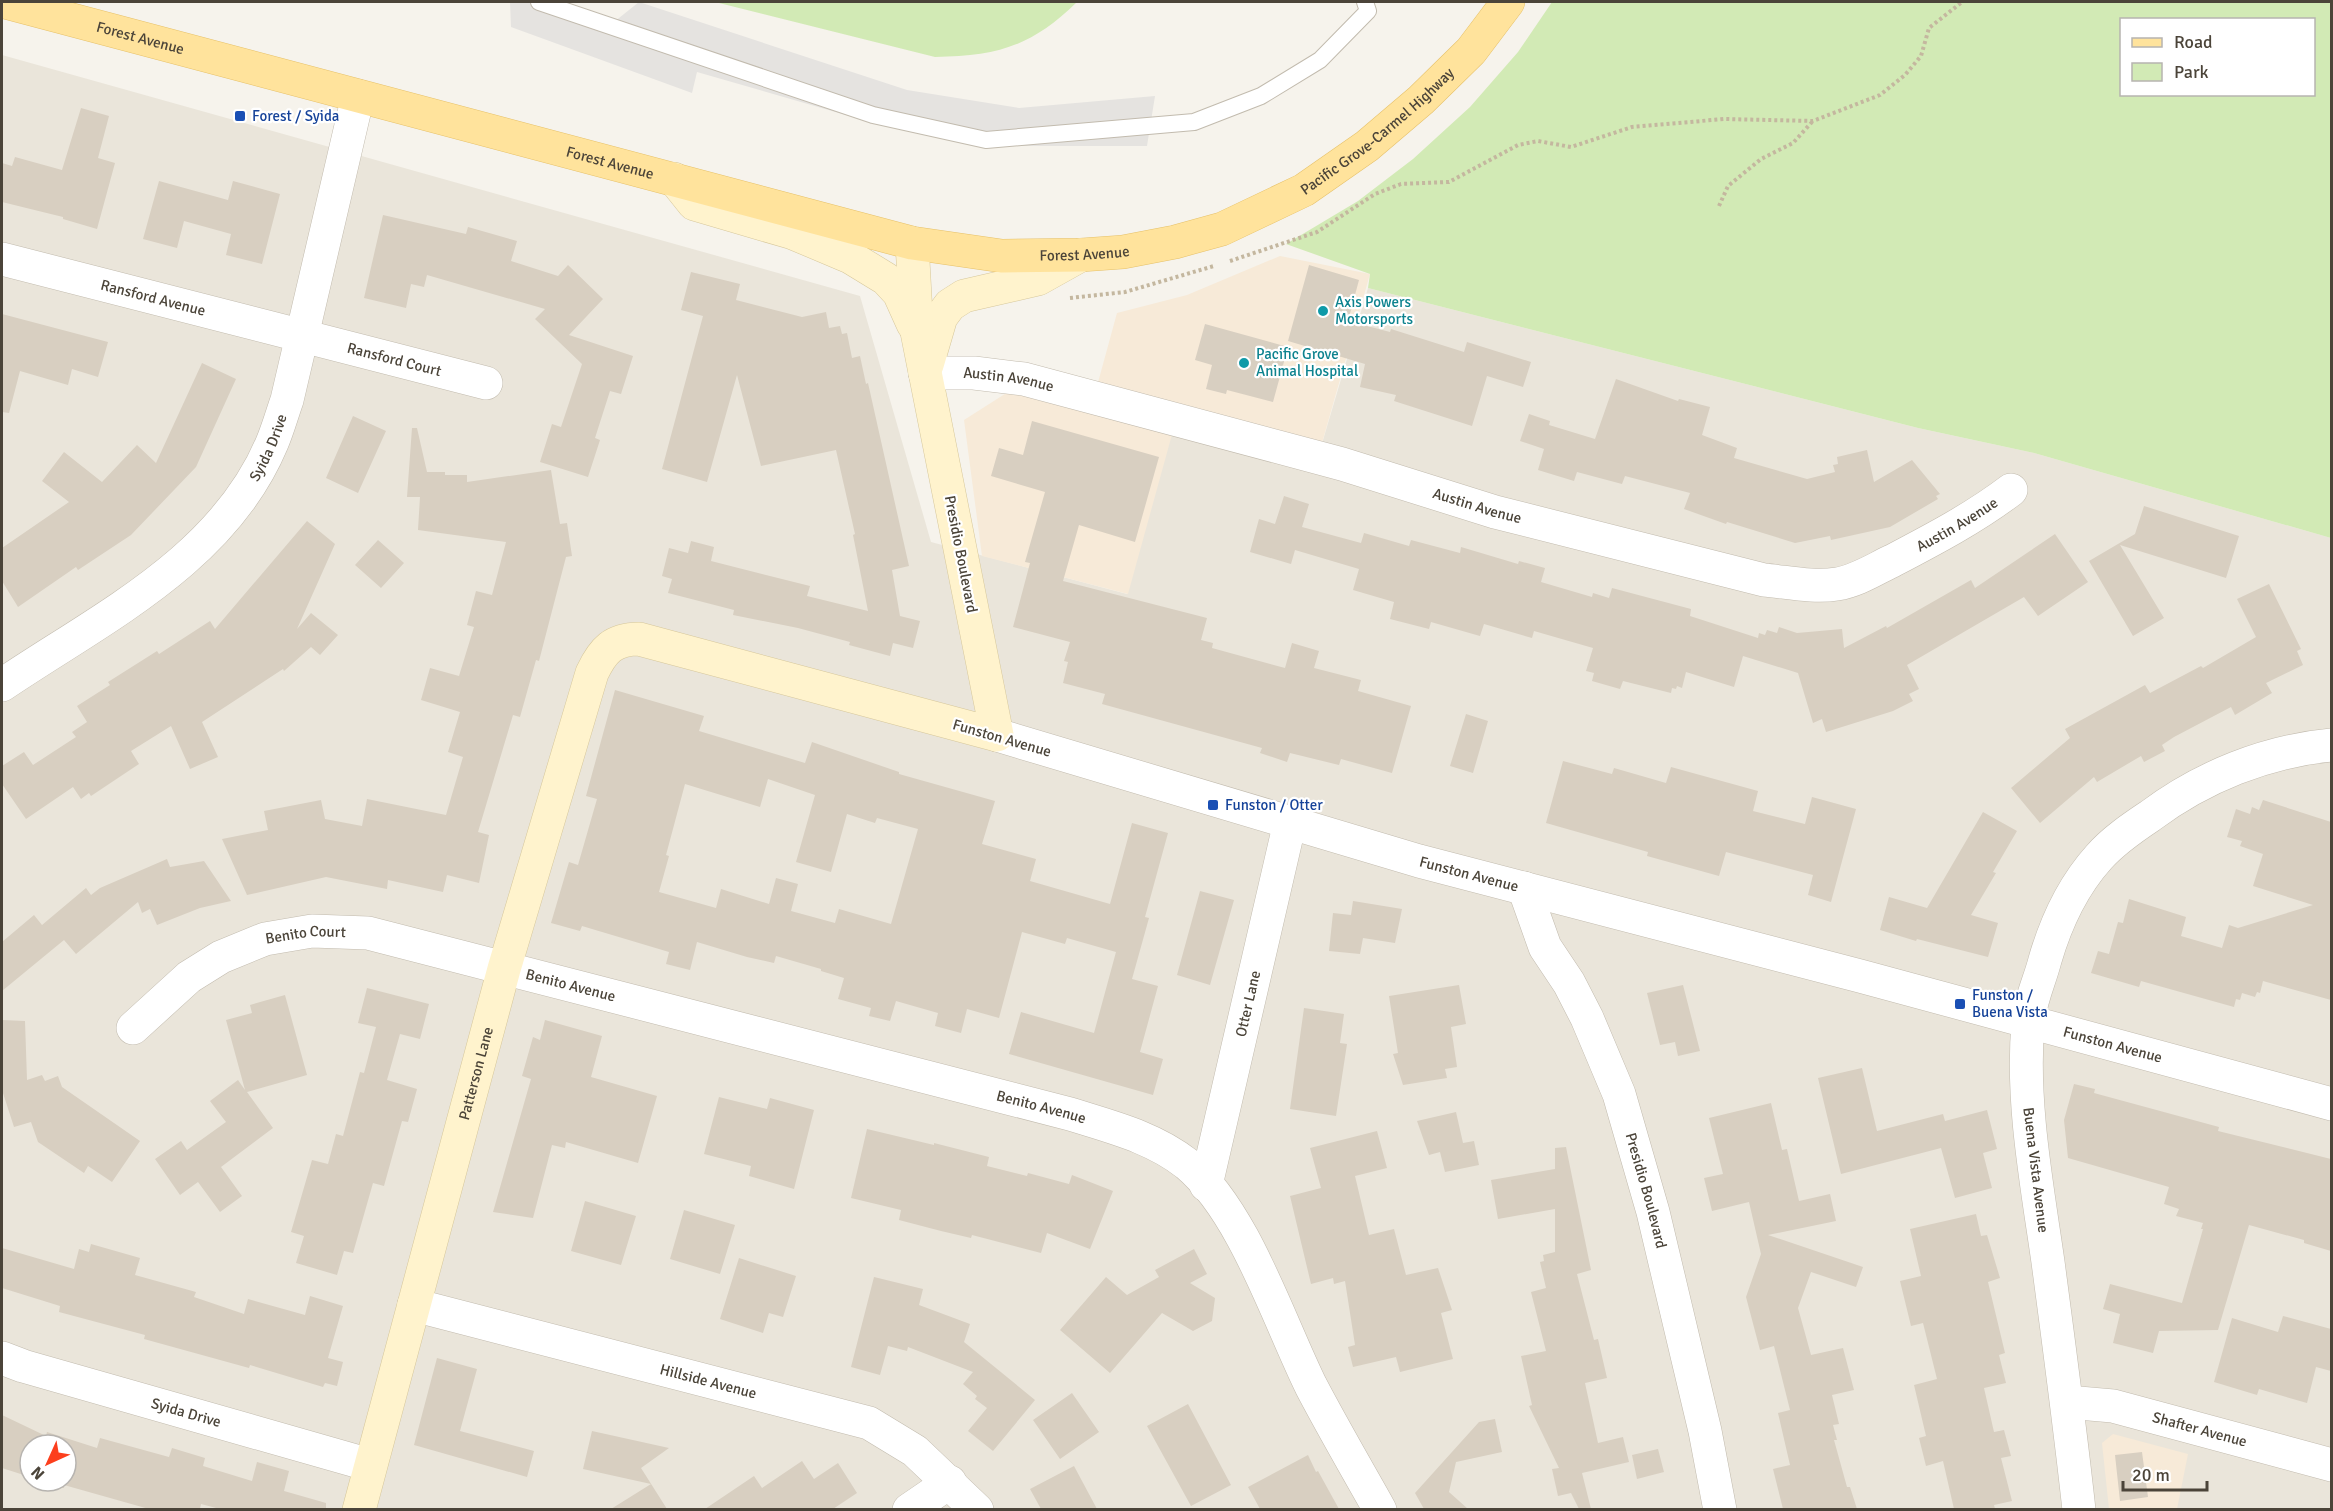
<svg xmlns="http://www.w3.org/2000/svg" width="2333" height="1511" font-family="Signika,sans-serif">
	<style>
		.residential { fill: #eae5da; fill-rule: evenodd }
		.commercial { fill: #f7ead8 }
		.green { fill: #d2eab5; fill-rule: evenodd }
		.parking { fill: #e5e3e0 }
		.building { fill: #d8cfc1; fill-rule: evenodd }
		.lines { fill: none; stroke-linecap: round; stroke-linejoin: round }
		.lane-casing { stroke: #c2bbae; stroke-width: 18 }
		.street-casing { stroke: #c2bbae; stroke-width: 34 }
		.secondary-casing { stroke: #d6c79b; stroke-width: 34 }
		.primary-casing { stroke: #e6c16a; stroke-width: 34 }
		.path { stroke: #c4b79f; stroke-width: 4; stroke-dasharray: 3 3; stroke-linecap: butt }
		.lane { stroke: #fff; stroke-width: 16 }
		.street { stroke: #fff; stroke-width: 33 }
		.secondary { stroke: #fff3cd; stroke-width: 33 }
		.primary { stroke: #ffe39c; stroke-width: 33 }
		.transit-dot { fill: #1a4fb4; stroke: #fff; stroke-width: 2 }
		.culture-dot { fill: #0f9aa8; stroke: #fff; stroke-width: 2 }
		.labels { text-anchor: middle; stroke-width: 4.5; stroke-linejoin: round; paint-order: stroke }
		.street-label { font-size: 15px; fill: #4b4439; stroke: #fff }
		.transit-label { font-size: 15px; fill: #164399; stroke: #fff; text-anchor: start }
		.culture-label { font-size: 15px; fill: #0d838f; stroke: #fff; text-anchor: start }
	</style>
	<rect width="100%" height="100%" fill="#f6f3ec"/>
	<!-- residential -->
	<path class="residential" d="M2 55 860 296 931 542 1127 594 1175 420 1318 457 1368 288 1918 428 2034 453 2331 538V1509H2ZM30 1445H66V1481H30Z"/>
	<!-- commercial -->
	<path class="commercial" d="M1280 256 1370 274 1318 457 1176 420 1128 594 982 556 964 420 1008 392 1091 408 1117 313 1187 295Z
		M2113 1434 2188 1454 2177 1509H2109L2102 1443Z"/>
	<!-- green -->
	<path class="green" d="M715 2H1077C1032 46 998 56 935 57Z
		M1552 2H2331V538L2034 453 1918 428 1368 288 1370 274 1286 244 1358 201 1413 159 1470 107 1518 52ZM2122 20H2314V94H2122Z"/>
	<!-- parking -->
	<path class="parking" d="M510 2H529L614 22 639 2 907 90 1019 108 1155 96 1147 146H984L870 122 697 72 692 93 511 27Z"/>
	<!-- building -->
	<path class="building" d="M81 108 109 116 98 158 115 163 97 229 63 219V217L2 202V163L12 166 15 157 62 170Z
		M159 181 228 200 233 181 280 194 262 264 226 255 231 234 184 221 177 248 143 239Z
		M383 215 466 234 468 227 517 241 511 261 558 276 568 265 603 299 569 335 633 356 621 394 610 391 595 438 600 440 588 477 540 462 552 424 561 427 582 364 535 319 545 309 427 275 424 287 411 284 406 308 364 298Z
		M1309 265 1359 280 1348 321 1390 332 1391 329 1464 352 1467 342 1531 362 1523 387 1487 376 1472 426 1394 401 1396 395 1360 387 1365 364 1288 341Z
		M691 272 740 284 736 300 802 317 826 312 829 328 840 326 842 334 847 333 852 358 860 356 866 384 868 383 909 566 892 570 900 616 920 621 913 648 893 643 890 656 849 645 850 642 798 628 733 615 734 610 668 593 672 579 662 576 669 548 688 553 691 541 714 547 711 561 810 586 807 596 868 611 853 535 855 534 836 450 761 466 737 375 707 482 662 469 703 316 681 310Z
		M2 314 108 342 98 377 72 369 68 385 20 371 9 413 2 412Z
		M1205 324 1288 347 1273 402 1227 390 1226 394 1206 389 1212 365 1195 360Z
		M202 363 236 379 196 467 131 535 78 570 76 567 18 607 2 581V548L69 502 42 481 64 452 102 482 137 445 156 463Z
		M1616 379 1678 401 1679 399 1710 407 1702 435 1737 448 1734 458 1807 479 1835 472 1833 465 1838 464 1837 457 1867 450 1874 482 1912 460 1940 494 1936 496 1938 499 1890 527 1831 540 1830 536 1795 543 1727 522 1726 524 1684 509 1690 493 1625 476 1622 484 1577 472 1574 481 1538 470 1544 449 1520 441 1529 414 1550 421 1549 425 1595 439Z
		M353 416 386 431 358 493 326 478Z
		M1032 421 1159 457 1135 542 1079 525 1063 581 1207 618 1201 640 1213 643 1212 648 1285 668 1292 643 1319 651 1314 668 1361 680 1358 691 1411 706 1392 773 1341 759 1339 765 1290 753 1287 762 1260 753 1262 748 1102 704 1105 694 1063 683 1068 662 1064 661 1070 642 1013 627 1030 563 1025 562 1045 492 991 476 999 448 1023 455Z
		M412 428H417L427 472H445V475H467V482L551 470 560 524 567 523 572 556 566 557 539 661 536 660 520 717 513 715 478 832 489 835 479 883 447 875 443 892 388 880 387 889 326 877 247 895 222 839 268 830 264 811 321 800 325 819 362 826 367 799 446 815 463 757 448 752 460 712 421 700 430 668 459 676 474 627 467 625 476 591 492 595 506 542 418 530 420 497H407Z
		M1284 496 1309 504 1302 527 1361 543 1364 533 1409 546 1411 540 1460 553 1461 547 1518 564 1519 561 1545 568 1541 582 1592 597 1593 593 1609 598 1612 588 1691 609 1690 616 1758 638 1759 633 1765 635 1767 630 1777 633 1779 627 1797 633 1842 629 1844 648 1886 626 1887 628 1971 580 1975 588 2055 534 2088 582 2038 616 2024 597 1907 665 1919 689 1909 694 1913 701 1893 711 1826 732 1822 719 1813 723 1798 673 1743 656 1734 687 1686 672 1682 688 1677 686 1676 689 1672 688 1671 693 1623 681 1620 689 1592 681 1594 673 1586 671 1593 648 1534 631 1532 638 1484 624 1480 636 1431 622 1429 629 1390 619 1394 602 1353 590 1359 569 1295 550 1291 564 1250 552 1259 519 1275 524Z
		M2144 506 2239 536 2226 578 2120 545 2164 618 2133 636 2089 561 2135 534Z
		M307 521 335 544 297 629 311 613 338 635 320 655 311 647 284 671 283 669 202 722 218 757 190 769 171 726 131 751 139 764 91 796 89 793 81 799 73 787 26 819 2 784V766L24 752 33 765 76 737 72 732 87 722 77 706 110 685 108 682 157 651 159 654 210 621 215 629Z
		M378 540 404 563 381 588 355 565Z
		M2269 584 2301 649 2297 651 2303 665 2266 683 2272 693 2235 715 2231 707 2174 737 2162 745 2165 751 2144 762 2141 756 2097 782 2094 777 2040 823 2011 788 2070 738 2065 729 2145 685 2150 693 2201 666 2203 668 2256 637 2237 599Z
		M615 690 704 716 699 731 805 763 812 742 899 772V774L995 801 982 844 1036 859 1030 881 1110 904 1132 823 1168 833 1145 917 1149 918 1132 979 1158 986 1140 1052 1163 1059 1153 1095 1009 1054 1021 1012 1094 1033 1116 952 1067 938 1065 944 1022 932 999 1018 967 1009 961 1033 935 1026 938 1013 896 1001 890 1021 869 1016 871 1008 838 999 844 978 821 971V969L776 956 774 963 747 957 697 942 690 970 666 964 669 952 582 926 580 931 551 923 569 862 578 865 597 799 586 796ZM768 779 815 795 796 862 831 872 847 814 875 823 877 818 918 829 891 924 839 909 835 923 791 911 798 884 776 878 769 904 721 889 716 908 659 892 669 856 666 855 685 784 760 807Z
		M1466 714 1488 721 1473 773 1450 766Z
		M1563 761 1612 774 1614 768 1666 783 1671 767 1758 791 1753 811 1805 824 1812 797 1856 809 1831 902 1808 895 1813 875 1726 852 1719 876 1647 856 1648 852 1546 823Z
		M2263 800 2331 822V1000L2263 981 2260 993 2257 992 2255 997 2242 993 2240 1000 2236 999 2234 1007 2141 981 2139 987 2091 973 2098 951 2109 954 2118 922 2123 923 2129 899 2186 917 2181 936 2222 948 2229 925 2238 928 2313 905 2253 886 2263 854 2240 846 2242 841 2227 837 2236 809 2250 814 2252 807 2259 810Z
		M1983 812 2017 831 1993 872 1996 873 1971 915 1998 923 1988 957 1917 939 1916 941 1880 930 1889 897 1927 908Z
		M167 859 170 867 204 861 231 901 200 908 157 925 150 909 142 913 138 902 76 954 64 940 2 991V942L34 915 42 925 86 888 91 895 100 888Z
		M1200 891 1234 900 1210 985 1177 975Z
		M1353 901 1402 909 1395 943 1363 938 1360 954 1329 951 1333 913 1351 915Z
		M1459 985 1466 1024 1451 1027 1457 1067 1445 1069 1447 1078 1403 1085 1393 1054 1398 1053 1389 996Z
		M1683 985 1700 1051 1678 1056 1675 1042 1660 1045 1647 993Z
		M367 988 429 1004 420 1039 400 1034 387 1080 417 1089 408 1122 402 1121 384 1186 373 1183 353 1253 344 1251 337 1275 296 1263 304 1236 291 1232 312 1160 328 1164 336 1134 343 1136 360 1072 364 1073 376 1027 358 1023Z
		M285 995 307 1075 247 1092 273 1128 221 1167 242 1196 220 1212 198 1182 180 1195 155 1159 181 1141 187 1150 226 1122 210 1101 238 1080 245 1090 226 1020 252 1013 250 1005Z
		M1304 1008 1344 1014 1340 1043 1347 1044 1336 1116 1290 1109Z
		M2 1020 25 1021 27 1080 42 1075 45 1081 58 1076 62 1087 140 1141 112 1182 88 1166 84 1173 38 1142 31 1122 14 1127 2 1090Z
		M545 1020 602 1036 591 1077 657 1096 638 1163 566 1142 565 1148 552 1145 533 1218 493 1212 531 1079 522 1076 533 1037 540 1040Z
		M1862 1068 1877 1131 1943 1114 1945 1121 1987 1110 1997 1149 1983 1153 1992 1188 1955 1198 1941 1148 1841 1174 1818 1078Z
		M2074 1084 2095 1089 2094 1093 2219 1127 2218 1131 2331 1159V1251L2304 1243V1240L2249 1225 2218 1330 2159 1331 2153 1353 2113 1343 2120 1314 2103 1309 2110 1284 2182 1303 2203 1229H2201L2203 1223 2176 1216 2179 1209 2164 1204 2169 1187 2068 1158 2064 1120Z
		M719 1097 767 1109 770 1098 814 1110 794 1189 749 1176 751 1166 704 1154Z
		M1771 1103 1782 1150 1787 1149 1799 1201 1830 1194 1836 1221 1768 1235 1863 1267 1856 1287 1811 1272 1798 1308 1811 1355 1843 1348 1854 1390 1832 1395 1839 1424 1833 1425 1837 1440H1834L1847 1487H1850L1857 1509H1791L1790 1508 1783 1509 1773 1469 1790 1465 1778 1413 1790 1410 1774 1346 1760 1350 1746 1297 1761 1254 1749 1202 1712 1211 1704 1178 1723 1174 1709 1118Z
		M1456 1112 1463 1143 1474 1141 1479 1165 1445 1172 1440 1152 1429 1155 1417 1121Z
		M867 1129 934 1145V1143L989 1157 987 1166 1027 1176 1028 1173 1069 1184 1072 1175 1113 1191 1090 1249 1047 1233 1041 1253 972 1235 971 1238 941 1231 899 1220 901 1210 851 1198Z
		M1377 1131 1387 1168 1355 1176 1369 1235 1394 1229 1406 1275 1438 1268 1452 1310 1441 1313 1453 1359 1400 1372 1396 1357 1353 1367 1348 1347 1355 1345 1345 1281 1334 1284 1333 1278 1311 1284 1290 1196 1321 1188 1310 1148Z
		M1566 1147 1591 1270 1577 1274 1594 1340 1598 1339 1607 1378 1585 1383 1598 1443 1623 1437 1629 1462 1582 1473 1591 1509H1579L1571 1493 1558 1496 1552 1469 1559 1468 1529 1406 1532 1405 1521 1356 1546 1351 1531 1292 1546 1288 1540 1262 1544 1261 1543 1255 1555 1252V1209L1498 1219 1491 1180 1555 1169V1148Z
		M585 1201 636 1216 621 1265 571 1251Z
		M684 1210 735 1225 720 1274 670 1259Z
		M1976 1214 1981 1236 1987 1235 2000 1278 1988 1282 2005 1353 1999 1355 2006 1383 1984 1388 1994 1432 2004 1430 2011 1456 2001 1458 2012 1501 1994 1505 1995 1509H1954L1943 1461 1926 1466 1919 1438 1926 1436 1914 1385 1937 1379 1923 1323 1911 1326 1900 1281 1921 1276 1910 1229Z
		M91 1244 140 1258 135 1275 196 1292 194 1297 244 1314 248 1299 305 1315 310 1296 343 1306 328 1358 343 1362 337 1386 325 1383 323 1387 250 1365 249 1368 144 1339 145 1335 59 1312 60 1306 2 1288V1248L74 1269 79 1249 89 1252Z
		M1194 1249 1207 1274 1190 1283 1215 1298 1212 1321 1193 1331 1162 1313 1110 1373 1060 1330 1106 1277 1127 1295 1159 1277 1155 1270Z
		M739 1258 796 1276 783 1317 769 1313 763 1333 720 1319Z
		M874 1277 923 1289 919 1305 970 1324 964 1342 1035 1400 993 1451 968 1431 987 1408 975 1399 977 1396 963 1384 973 1372 908 1347 907 1351 888 1346 880 1375 851 1367Z
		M2283 1316 2331 1329V1371L2316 1367 2307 1403 2259 1389 2257 1395 2214 1382 2232 1318 2278 1332Z
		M437 1358 477 1369 460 1431 534 1451 527 1477 414 1445Z
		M1072 1393 1099 1432 1060 1459 1033 1420Z
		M1188 1404 1231 1485 1191 1506 1147 1426Z
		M2 1415 46 1436 47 1432 97 1448 100 1438 169 1457 172 1448 205 1458 203 1466 252 1481 257 1462 289 1471 284 1491 326 1503V1509H220L201 1504 200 1509H149L64 1485V1488L42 1481H66V1445H30V1477L2 1468Z
		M1495 1419 1502 1452 1456 1462 1449 1492 1468 1509H1424L1415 1493 1479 1422Z
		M592 1431 669 1448 641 1468 667 1509H611L651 1484 583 1469Z
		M1658 1449 1664 1472 1637 1479 1632 1455Z
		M2142 1452 2148 1497 2120 1501 2115 1455Z
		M1308 1455 1316 1472 1318 1471 1339 1509H1260L1248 1487Z
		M802 1461 814 1479 838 1463 857 1493 833 1509H705L754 1476 762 1488Z
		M1074 1466 1097 1509H1041L1030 1489Z"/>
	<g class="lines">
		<!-- lane casing -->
		<g class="lane-casing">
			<path id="lane" d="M539 2 873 115 986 140 1194 122 1261 96 1320 60 1368 11 1365 2"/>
		</g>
		<!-- street casing -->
		<g class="street-casing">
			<g id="street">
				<path id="s1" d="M2 259 486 383"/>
				<path id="s2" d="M925 373H974L1024 379 1342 464 1495 512 1764 580C1787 582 1814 588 1837 584 1857 581 1875 569 1892 561 1934 539 1974 518 2011 490"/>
				<path id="s3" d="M2 685C101 618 223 560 272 443 278 429 282 414 287 400L358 96"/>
				<path id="s4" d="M997 735 1419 861 1860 976 2332 1104"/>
				<path id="s5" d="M1524 888 1545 947 1569 983 1587 1018 1619 1094 1653 1212 1705 1431 1720 1510"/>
				<path id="s6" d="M133 1028 189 977 221 957 265 939 312 931 368 933 1070 1114C1111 1127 1153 1137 1187 1164 1244 1212 1278 1319 1311 1386 1333 1428 1357 1469 1380 1510"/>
				<path id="s7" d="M1206 1185 1290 822"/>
				<path id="s8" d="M414 1305 869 1423 915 1451 977 1510"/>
				<path id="s9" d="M2 1358 23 1366 370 1465"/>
				<path id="s10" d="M2067 1402 2113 1406 2332 1465"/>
				<path d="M909 1510 950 1482"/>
				<path d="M2079 1510C2070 1427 2059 1345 2048 1262 2037 1185 2021 1101 2028 1024 2029 1003 2040 980 2045 960 2056 922 2072 887 2099 857 2113 841 2132 828 2150 816 2202 777 2266 751 2332 745"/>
			</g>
		</g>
		<!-- secondary casing -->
		<g class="secondary-casing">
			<g id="secondary">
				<path d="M674 179 694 204 793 233 850 257 886 279 899 293 913 324"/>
				<path d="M927 365 941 317 950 305 964 296 1038 279 1081 255"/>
				<path id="s11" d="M359 1510 504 969 592 673C603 650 613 639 639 639L997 735 917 332 912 243"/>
			</g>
		</g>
		<!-- primary casing -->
		<g class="primary-casing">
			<g id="primary">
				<path id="s12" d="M5 2 912 243 1002 256 1081 255 1123 252 1175 242 1222 229 1304 190 1367 146 1421 100 1471 51 1508 2"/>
			</g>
		</g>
		<!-- path -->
		<path class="path" d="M1719 206 1728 186 1761 159 1793 143 1812 122
			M1230 261 1317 232 1375 194 1401 184 1449 182 1518 145 1538 141 1571 147 1632 127 1724 119 1813 121 1880 95 1905 75 1921 56 1929 28 1962 2
			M1070 298 1125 292 1214 266"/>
		<!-- lane -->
		<use href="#lane" class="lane"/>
		<!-- street -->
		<use href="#street" class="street"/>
		<!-- secondary -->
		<use href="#secondary" class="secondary"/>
		<!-- primary -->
		<use href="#primary" class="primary"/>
	</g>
	<!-- markers -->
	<g class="transit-dot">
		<rect x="234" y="110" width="12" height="12" rx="3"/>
		<rect x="1207" y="799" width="12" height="12" rx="3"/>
		<rect x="1954" y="998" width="12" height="12" rx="3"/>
	</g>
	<g class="culture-dot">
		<circle cx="1323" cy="311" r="6"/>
		<circle cx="1244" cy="363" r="6"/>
	</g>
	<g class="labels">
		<!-- street labels -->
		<g class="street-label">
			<text dy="5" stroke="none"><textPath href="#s12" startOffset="140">Forest Avenue</textPath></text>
			<text dy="5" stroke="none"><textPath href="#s12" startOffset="1437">Pacific Grove-Carmel Highway</textPath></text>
			<text dy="5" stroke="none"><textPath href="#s12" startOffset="626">Forest Avenue</textPath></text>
			<text dy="5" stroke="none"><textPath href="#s12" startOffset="1112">Forest Avenue</textPath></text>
			<text dy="5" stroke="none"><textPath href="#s1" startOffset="156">Ransford Avenue</textPath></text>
			<text dy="5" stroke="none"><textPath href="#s1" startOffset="405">Ransford Court</textPath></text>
			<text dy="5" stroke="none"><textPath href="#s2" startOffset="84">Austin Avenue</textPath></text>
			<text dy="5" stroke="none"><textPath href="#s3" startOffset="363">Syida Drive</textPath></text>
			<text dy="5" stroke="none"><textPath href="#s2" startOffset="570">Austin Avenue</textPath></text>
			<text dy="5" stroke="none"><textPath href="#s2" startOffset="1074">Austin Avenue</textPath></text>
			<text transform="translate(961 554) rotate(79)" y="5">Presidio Boulevard</text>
			<text transform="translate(1002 738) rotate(16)" y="5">Funston Avenue</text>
			<text dy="5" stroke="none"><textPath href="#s4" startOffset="492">Funston Avenue</textPath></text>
			<text dy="5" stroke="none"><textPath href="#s6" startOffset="202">Benito Court</textPath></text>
			<text dy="5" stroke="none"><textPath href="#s6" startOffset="474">Benito Avenue</textPath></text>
			<text dy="5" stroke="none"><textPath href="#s7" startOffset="186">Otter Lane</textPath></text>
			<text dy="5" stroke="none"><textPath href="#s4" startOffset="1158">Funston Avenue</textPath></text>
			<text dy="5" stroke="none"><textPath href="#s11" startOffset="452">Patterson Lane</textPath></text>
			<text dy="5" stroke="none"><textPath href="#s6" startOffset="960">Benito Avenue</textPath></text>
			<text transform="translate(2036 1170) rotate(83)" y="5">Buena Vista Avenue</text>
			<text dy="5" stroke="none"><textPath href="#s5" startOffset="328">Presidio Boulevard</textPath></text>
			<text dy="5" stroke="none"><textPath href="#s8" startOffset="304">Hillside Avenue</textPath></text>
			<text dy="5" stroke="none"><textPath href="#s9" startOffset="192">Syida Drive</textPath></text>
			<text dy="5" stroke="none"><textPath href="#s10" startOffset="136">Shafter Avenue</textPath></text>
		</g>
		<!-- transit labels -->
		<g class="transit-label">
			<text x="252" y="121">Forest / Syida</text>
			<text x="1225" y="810">Funston / Otter</text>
			<text x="1972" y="1000">Funston /<tspan x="1972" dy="17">Buena Vista</tspan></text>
		</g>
		<!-- culture labels -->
		<g class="culture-label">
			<text x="1335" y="307">Axis Powers<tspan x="1335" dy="17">Motorsports</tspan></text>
			<text x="1256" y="359">Pacific Grove<tspan x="1256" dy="17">Animal Hospital</tspan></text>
		</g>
	</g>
	<!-- border -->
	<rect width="2333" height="1511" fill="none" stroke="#4b4439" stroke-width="6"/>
	<!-- legend -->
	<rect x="2120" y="18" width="195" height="78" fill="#ffffff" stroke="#b7b4b0" stroke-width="1.5"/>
	<rect x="2132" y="38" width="30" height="9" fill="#ffe39c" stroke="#b7b4b0" stroke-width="1.5"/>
	<text x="2174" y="48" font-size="18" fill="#4b4439">Road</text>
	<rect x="2132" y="63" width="30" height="18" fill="#d2eab5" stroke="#b7b4b0" stroke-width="1.5"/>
	<text x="2174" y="78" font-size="18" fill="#4b4439">Park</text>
	<!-- north arrow -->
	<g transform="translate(48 1463) rotate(225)"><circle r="28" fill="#ffffff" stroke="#b7b4b0" stroke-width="1.5"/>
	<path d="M0-4.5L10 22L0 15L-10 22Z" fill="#fc3f1d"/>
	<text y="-9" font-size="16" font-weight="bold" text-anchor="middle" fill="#4b4439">N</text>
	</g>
	<!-- scale -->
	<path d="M2123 1481v9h84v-9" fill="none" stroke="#4b4439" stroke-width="3"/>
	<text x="2132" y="1481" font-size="18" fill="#4b4439" stroke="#ffffff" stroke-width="4.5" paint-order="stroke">20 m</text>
</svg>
